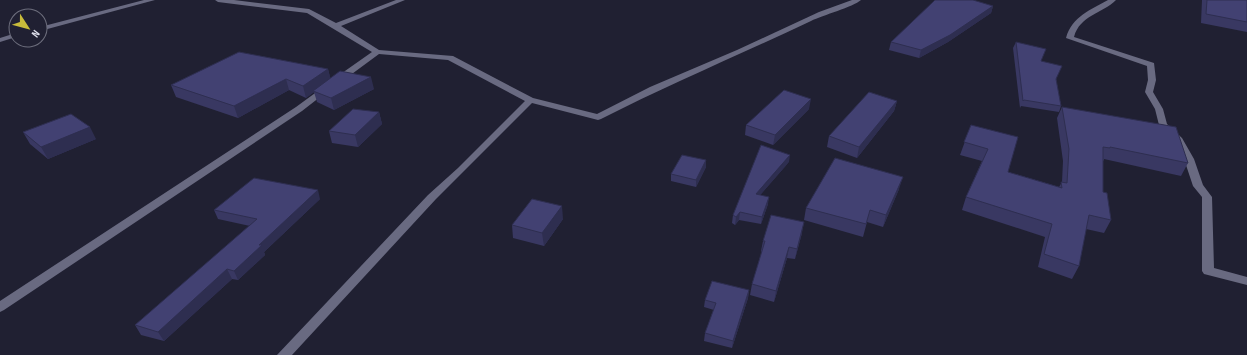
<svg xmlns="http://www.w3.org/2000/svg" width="1247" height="355" font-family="'Sofia Sans Condensed',sans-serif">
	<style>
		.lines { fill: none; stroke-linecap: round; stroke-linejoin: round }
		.minor { fill: #696a81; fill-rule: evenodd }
		.wall { fill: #393862 }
		.shaded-wall { fill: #2e2e50 }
		.building { fill: #424172; stroke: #2e2e50 }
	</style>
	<rect width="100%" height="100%" fill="#202032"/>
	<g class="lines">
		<!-- minor -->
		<path class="minor" d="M144 0H155L40 31V27Z
			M215 0H234L309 9 336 23 396 0H405L341 26 379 50 453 56 533 98 597 114 650 87 737 50 819 12 852 0H861C853 7 823 15 811 21 741 54 670 84 601 119L598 120 532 103 436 199 292 355H277L428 195 458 168 525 101 448 60 379 54 341 82H335V78L372 52 307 13 218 2Z
			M1108 0H1116C1102 14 1080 15 1074 37L1154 63 1156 80 1153 92 1163 109 1167 124 1182 138 1194 159 1203 185 1212 197 1214 268 1247 277V285L1204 274 1202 271V197L1193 186 1184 159 1173 139 1159 125 1155 109 1145 92 1148 80 1147 66 1066 38C1072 16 1091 10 1108 0Z
			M16 33V37L0 42V38Z
			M322 88H328L329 90 302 111 4 310 0 312V301L296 107Z"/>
	</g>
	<!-- wall -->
	<path class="wall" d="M1202 0H1247V32L1201 23Z
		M993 6 991 13 948 42 919 58 889 50 891 42Z
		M1016 42 1041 61 1056 79 1061 106 1059 112 1021 106 1020 108 1013 48Z
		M328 69 330 78 374 89 334 110 317 102 314 92 306 98 289 90 238 118 176 97 171 85Z
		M897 101 894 111 857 158 827 147 829 136Z
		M1062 107 1188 163 1181 176 1104 159V161L1103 160V192L1111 220 1104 233 1086 229 1079 266 1072 279 1038 267 1045 237 962 210 966 197 982 161 960 155 971 125 1008 172 1059 187 1062 182 1063 161 1057 118Z
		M809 109 773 145 745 135 746 125Z
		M379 112 382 124 358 147 332 143 329 131Z
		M23 132 96 139 48 159 30 144Z
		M706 160V167L696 187 671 181V174Z
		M789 162 760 195 768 204 761 224 739 220 735 225 732 223 733 215Z
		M899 189 883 227 867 222 863 237 804 220 806 208Z
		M320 199 264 252 265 255 238 280 232 279 164 341 141 335 135 325 250 226 218 219 214 210Z
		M563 219 544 246 513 238 512 225Z
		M802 233 795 259 787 258 774 302 750 295 752 284 762 252 761 251 763 241Z
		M749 290 748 298 732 348 704 341 705 333 714 310 704 307 705 300Z"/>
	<!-- shaded-wall -->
	<path class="shaded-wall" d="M993 6 991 13 948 42 919 58 921 50Z
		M328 69 331 80 313 91 314 92 306 98 303 86Z
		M371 77 374 89 334 110 331 98Z
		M286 79 289 90 238 118 234 106Z
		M811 99 809 109 773 145 775 135Z
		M897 101 894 111 857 158 859 147Z
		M379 112 382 124 358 147 355 135Z
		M90 127 96 139 48 159 41 147Z
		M790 155 789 162 755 201 756 194Z
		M706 160V167L696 187V180Z
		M903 177 899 189 883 227 886 215Z
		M318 190 320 199 264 252 265 255 238 280 234 271 259 245Z
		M769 197 768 204 761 224 762 217Z
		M562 206 563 219 544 246 542 233Z
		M740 212 739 220 735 225 736 217Z
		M804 222 802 233 795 259 797 249Z
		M789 247 787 258 774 302 776 291Z
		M227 269 232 279 164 341 158 332Z
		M749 290 748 298 732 348 733 341Z"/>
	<!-- building -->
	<path class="building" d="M935 0H973L993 6 950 35 921 50 891 42Z
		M1207 0H1247V22L1206 14Z
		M1016 42 1046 49 1041 61 1062 66 1056 79 1061 106 1024 100 1023 101Z
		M239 52 328 69 303 86 286 79 234 106 171 85Z
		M340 71 371 77 331 98 313 91Z
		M784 90 811 99 775 135 746 125Z
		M869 92 897 101 859 147 829 136Z
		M1062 107 1176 127 1188 163 1110 147V148L1103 147V192L1107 193 1111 220 1089 215 1079 266 1044 254 1052 224 966 197 988 149 964 142 971 125 1018 137 1008 172 1062 188 1061 182 1067 183 1069 149Z
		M353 109 379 112 355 135 329 131Z
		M71 114 90 127 41 147 23 132Z
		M761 145 790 155 756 194 769 197 762 217 740 212 736 217 733 215Z
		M682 155 706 160 696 180 671 174Z
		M835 158 903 177 886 215 870 210 866 224 806 208Z
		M254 178 318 190 259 245H262L234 271 227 269 158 332 135 325 257 219 214 210Z
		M532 199 562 206 542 233 512 225Z
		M771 215 804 222 797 249 789 247 776 291 752 284 765 241H763Z
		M712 281 749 290 733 341 705 333 716 303 705 300Z"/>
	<!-- north arrow -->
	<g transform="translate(28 28) rotate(126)"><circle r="19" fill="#202032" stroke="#6d6e7d"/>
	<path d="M0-3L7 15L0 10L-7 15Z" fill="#c8bb3b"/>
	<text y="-6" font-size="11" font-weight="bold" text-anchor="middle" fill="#e1e2ee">N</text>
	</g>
</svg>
